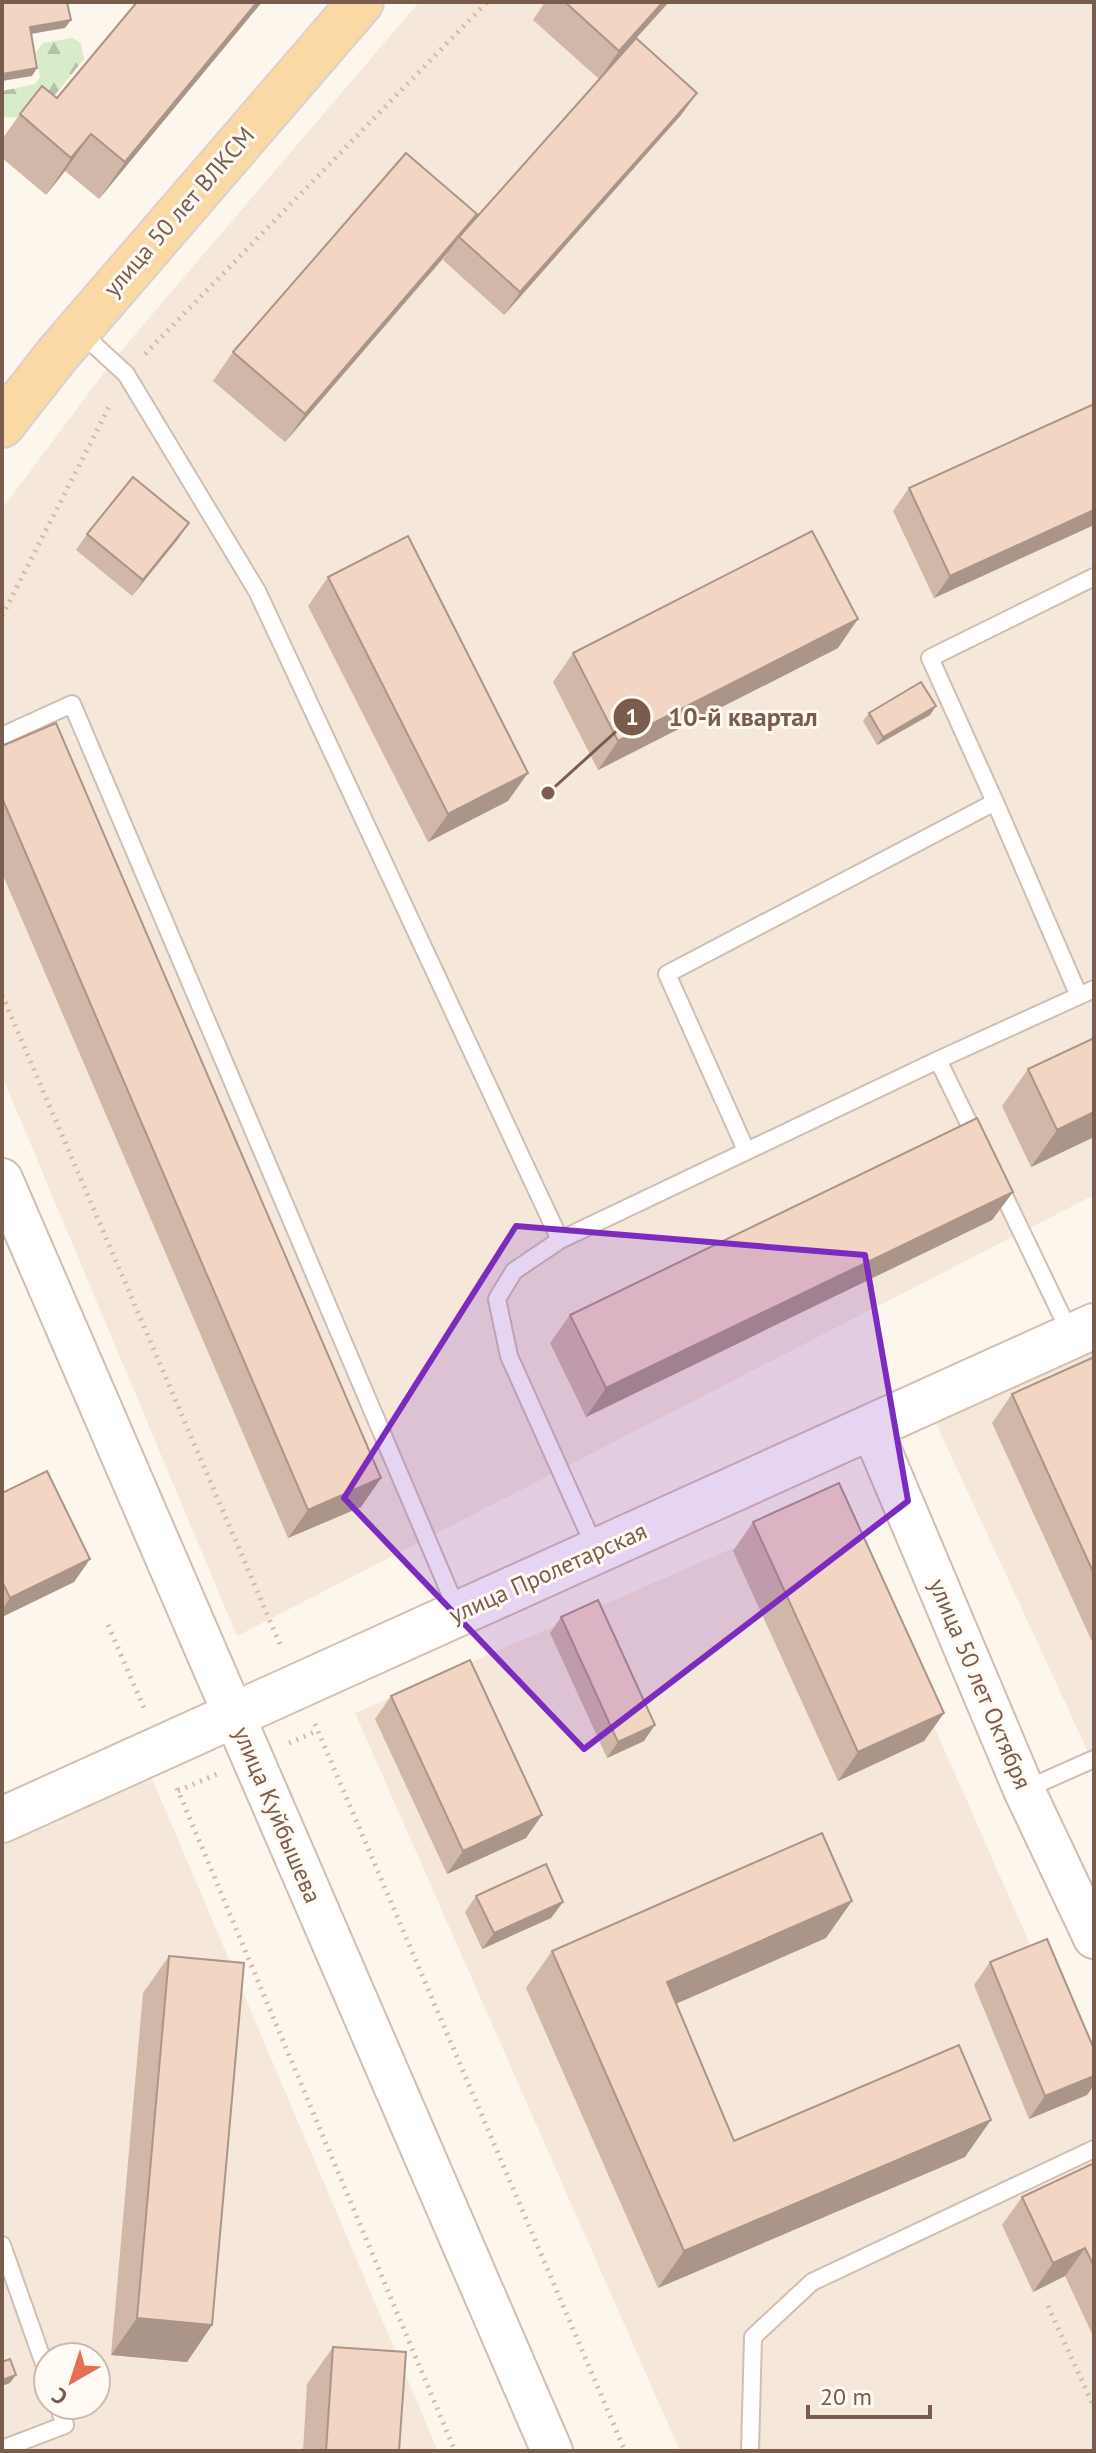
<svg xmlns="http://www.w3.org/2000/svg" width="1096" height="2453" font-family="'PT Sans',sans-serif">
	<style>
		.residential { fill: #f5e8da; fill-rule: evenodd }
		.forest { fill: url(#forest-firs) }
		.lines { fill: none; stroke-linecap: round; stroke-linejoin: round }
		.service-casing { stroke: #d1beb0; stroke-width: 20 }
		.tertiary-casing { stroke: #d1beb0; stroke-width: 44 }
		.secondary-casing { stroke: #d6c0b0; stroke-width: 48 }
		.primary-casing { stroke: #dad1cd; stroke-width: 48 }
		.path { stroke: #d9b8a5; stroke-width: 5; stroke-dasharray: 2 6; stroke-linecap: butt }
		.service { stroke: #fff; stroke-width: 16 }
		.tertiary { stroke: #fff; stroke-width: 40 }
		.secondary { stroke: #fff; stroke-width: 44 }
		.primary { stroke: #fbd9a5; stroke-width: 44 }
		.wall { fill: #d1b7a8 }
		.shaded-wall { fill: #aa9588 }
		.building { fill: #f3d5c3; stroke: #aa9588; stroke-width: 2 }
		.marked { fill: #7b2cbf; fill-opacity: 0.2; stroke: #7b2cbf; stroke-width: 6; stroke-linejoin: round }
		.labels { text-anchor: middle; stroke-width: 6; stroke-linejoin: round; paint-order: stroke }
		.street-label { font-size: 24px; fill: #7a5c4d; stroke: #fffaf3 }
		.leader { fill: none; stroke: #7a5c4d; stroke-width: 3 }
		.callout-dot { fill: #7a5c4d; stroke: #fffaf3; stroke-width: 3 }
		.mark-label { font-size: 24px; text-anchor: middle; font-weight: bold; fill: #fff }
		.callout-label { font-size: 26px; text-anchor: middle; font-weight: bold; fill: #7a5c4d; stroke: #fffaf3; stroke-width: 6; stroke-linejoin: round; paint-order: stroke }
	</style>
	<defs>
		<pattern id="forest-firs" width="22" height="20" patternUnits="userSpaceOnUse" patternTransform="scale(2)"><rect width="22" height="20" fill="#d8ecc9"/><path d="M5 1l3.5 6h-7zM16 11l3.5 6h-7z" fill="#b4c2a5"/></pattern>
	</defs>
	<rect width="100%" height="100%" fill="#fdf6ec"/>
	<!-- residential -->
	<path class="residential" d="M419 2H1094V1195L237 1636 2 1076V509L115 358Z
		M1094 1330V1765L928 1406Z
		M836 1503 1094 2090V2451H680L355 1713Z
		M151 1776 438 2451H2V1843ZM48 2357H96V2405H48Z"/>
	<!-- forest -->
	<path class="forest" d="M72 38 81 43 84 59 43 110 31 118 2 117V91L35 84 40 78 36 52 43 43Z"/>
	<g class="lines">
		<!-- service casing -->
		<g class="service-casing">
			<path id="service" d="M79 331 126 374 257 591 560 1240 514 1271 497 1299 509 1356 596 1550
				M2 736 72 704 458 1612
				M995 802 1079 996
				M938 1060 1094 989
				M746 1150 667 974 995 802 930 658 1094 577
				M998 1183 1071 1335
				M560 1240 938 1060 977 1140
				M1024 1790 1094 1759
				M2 2245 48 2375
				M2 2449 65 2425 58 2405
				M750 2451 753 2337 812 2282 1094 2149"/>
		</g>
		<!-- tertiary casing -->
		<g class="tertiary-casing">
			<path id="tertiary" d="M2 1179 552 2451
				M871 1427 1024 1790 1094 1938"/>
		</g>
		<!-- secondary casing -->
		<g class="secondary-casing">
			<path id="secondary" d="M2 1820 1094 1326"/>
		</g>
		<!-- primary casing -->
		<g class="primary-casing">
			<path id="primary" d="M2 425 57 355 361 2"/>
		</g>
		<!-- path -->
		<path class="path" d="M145 354 487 2
			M2 616 110 405
			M2 995 282 1649
			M108 1625 144 1708
			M315 1724 625 2451
			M289 1743 317 1731
			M177 1788 455 2451
			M178 1791 217 1774
			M1048 2306 1094 2407"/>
		<!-- service -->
		<use href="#service" class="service"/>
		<!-- tertiary -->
		<use href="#tertiary" class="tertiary"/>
		<!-- secondary -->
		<use href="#secondary" class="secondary"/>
		<!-- primary -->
		<use href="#primary" class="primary"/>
	</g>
	<!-- wall -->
	<path class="wall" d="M262 2 99 199 65 171 46 195 2 158V139L20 114 57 98Z
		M545 2H669L599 79 533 20Z
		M697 93 681 115 504 315 443 260 449 252 285 442 213 381 233 352 477 214 466 230Z
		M1094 404V525L934 598 893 511 909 488Z
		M189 523 178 539 132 596 76 550 87 534Z
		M328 577 508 801 428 842 308 606Z
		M838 648 598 770 553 682 573 653Z
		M869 713 930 715 877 745 863 721Z
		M2 746 381 1478 361 1507 288 1538 2 873Z
		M1028 1069 1094 1137 1031 1167 1002 1106Z
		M1013 1192 992 1220 586 1417 550 1343 570 1315Z
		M1094 1357V1646L992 1423 1012 1394Z
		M2 1493 90 1559 74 1582 2 1617Z
		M753 1522 944 1713 924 1741 838 1781 733 1551Z
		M561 1617 644 1741 607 1758 550 1633Z
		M391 1696 526 1838 447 1874 375 1719Z
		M476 1896 563 1902 551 1918 482 1949 465 1912Z
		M826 1938 676 2004 734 2141 965 2157 658 2288 526 1988 552 1951Z
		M169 1956 212 2325 187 2362 111 2355 143 1993Z
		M990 1962 1094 2049V2085L1087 2095 1029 2119 974 1985Z
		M1094 2163V2338L1065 2276 1033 2292 1002 2225 1022 2197Z
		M333 2347 399 2451H303L307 2384Z"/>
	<!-- shaded-wall -->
	<path class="shaded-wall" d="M257 2H262L99 199 125 162Z
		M663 2H669L599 79 619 51Z
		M71 20 65 28 25 35 30 27Z
		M37 68 32 76 2 81V74Z
		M697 93 681 115 504 315 520 292Z
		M91 134 65 171 46 195 71 158Z
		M477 214 449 251 285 442 305 414Z
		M1094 510V525L934 598 950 576Z
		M189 523 178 539 132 596 143 580Z
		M858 619 838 648 598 770 618 741Z
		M936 706 930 715 877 745 883 737Z
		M528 773 508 801 428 842 448 814Z
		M1094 1112V1137L1031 1167 1057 1130Z
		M1013 1192 992 1220 586 1417 606 1388Z
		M381 1478 361 1507 288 1538 308 1510Z
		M90 1559 74 1582 2 1617V1610L10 1598Z
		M944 1713 924 1741 838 1781 858 1752Z
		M655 1725 644 1741 607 1758 618 1742Z
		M542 1815 526 1838 447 1874 463 1851Z
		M852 1901 826 1938 641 2019 667 1982Z
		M563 1902 551 1918 482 1949 494 1933Z
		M1094 2076V2085L1087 2095 1029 2119 1045 2096Z
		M991 2120 965 2157 658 2288 684 2251Z
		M1085 2248 1065 2276 1033 2292 1053 2263Z
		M137 2318 212 2325 187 2362 111 2355Z
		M16 2375 10 2383 2 2386V2380Z"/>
	<!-- building -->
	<path class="building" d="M2 2H67L71 20 30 27 37 68 2 74Z
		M137 2H257L125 162 91 134 71 158 20 114 42 86 57 98Z
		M565 2H663L619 51Z
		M636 38 697 93 520 292 459 237Z
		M406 153 477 214 305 414 233 352Z
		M1094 404V510L950 576 909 488Z
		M133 477 189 523 143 580 87 534Z
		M812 531 858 619 618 741 573 653Z
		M408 536 528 773 448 814 328 577Z
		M921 682 936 706 883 737 869 713Z
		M56 723 381 1478 308 1510 2 798V746Z
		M1094 1038V1112L1057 1130 1028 1069Z
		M977 1118 1013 1192 606 1388 570 1315Z
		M1094 1357V1574L1012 1394Z
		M47 1471 90 1559 10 1598 2 1581V1493Z
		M839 1483 944 1713 858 1752 753 1522Z
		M598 1600 655 1725 618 1742 561 1617Z
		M470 1660 542 1815 463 1851 391 1696Z
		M822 1833 852 1901 667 1982 734 2141 959 2045 991 2120 684 2251 552 1951Z
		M546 1864 563 1902 494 1933 476 1896Z
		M1047 1939 1094 2049V2076L1045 2096 990 1962Z
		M169 1956 244 1963 212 2325 137 2318Z
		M1094 2163V2266L1085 2248 1053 2263 1022 2197Z
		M333 2347 406 2352 399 2451H326Z
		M10 2359 16 2375 2 2380V2362Z"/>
	<!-- marked area -->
	<path class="marked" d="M516 1226 865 1255 908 1501 584 1749 344 1498Z"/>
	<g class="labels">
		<!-- street labels -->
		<g class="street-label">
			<text transform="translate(179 212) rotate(-49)" y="8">улица 50 лет ВЛКСМ</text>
			<text transform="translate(548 1573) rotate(-24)" y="8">улица Пролетарская</text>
			<text transform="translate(980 1684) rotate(67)" y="8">улица 50 лет Октября</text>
			<text transform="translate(277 1815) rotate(67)" y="8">улица Куйбышева</text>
		</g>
	</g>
	<!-- callouts -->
	<path class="leader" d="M548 793L632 717"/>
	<g class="callout-dot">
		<circle cx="548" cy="793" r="8"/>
		<circle cx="632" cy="717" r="20"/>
	</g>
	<g class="mark-label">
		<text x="632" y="725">1</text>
	</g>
	<g class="callout-label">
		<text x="743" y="726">10-й квартал</text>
	</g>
	<!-- border -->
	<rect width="1096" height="2453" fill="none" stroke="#7a5c4d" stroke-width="8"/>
	<!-- north arrow -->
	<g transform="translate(72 2381) rotate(219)"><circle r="38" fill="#fffaf3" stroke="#cabbb1" stroke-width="2"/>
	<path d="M0-6L14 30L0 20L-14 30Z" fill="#e76f51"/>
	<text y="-12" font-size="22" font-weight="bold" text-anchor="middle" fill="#7a5c4d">С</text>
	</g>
	<!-- scale -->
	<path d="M808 2405v12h122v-12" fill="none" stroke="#7a5c4d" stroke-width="4"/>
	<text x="820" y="2405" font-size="24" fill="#7a5c4d" stroke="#fffaf3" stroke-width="6" paint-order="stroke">20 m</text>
</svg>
